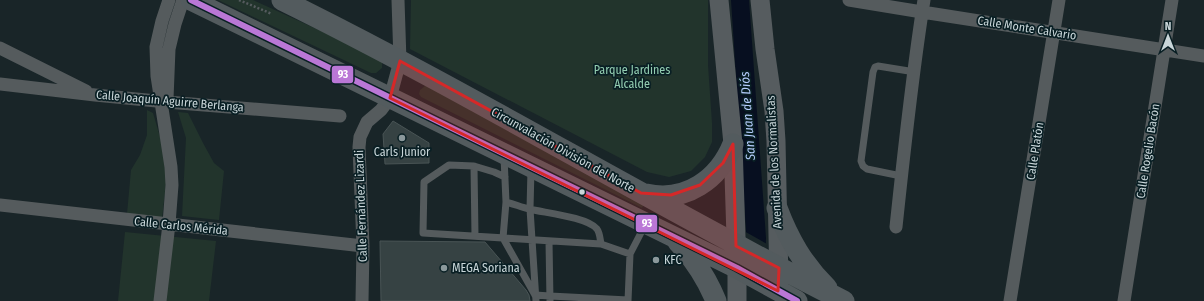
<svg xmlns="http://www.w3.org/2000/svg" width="1204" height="301" font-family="'Fira Sans Condensed',sans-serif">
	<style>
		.green { fill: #22342c }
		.water { fill: #070f20 }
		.pier { fill: #192528 }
		.building { fill: #364243; stroke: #495455 }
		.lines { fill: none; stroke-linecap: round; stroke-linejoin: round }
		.path { stroke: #555b5e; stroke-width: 2.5; stroke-dasharray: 2 2; stroke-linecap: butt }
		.lane { stroke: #555b5d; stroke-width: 7 }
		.street { stroke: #555b5d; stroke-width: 13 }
		.secondary { stroke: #565c5f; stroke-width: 19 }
		.primary { stroke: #535b5e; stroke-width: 21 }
		.bus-1-casing { stroke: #091f24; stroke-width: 9 }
		.bus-1 { stroke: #ba77d6; stroke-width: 6 }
		.marked { fill: #d62828; fill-opacity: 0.2; stroke: #d62828; stroke-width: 3; stroke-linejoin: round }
		.poi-dot { fill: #8b989b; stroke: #091f24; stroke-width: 1.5 }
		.bus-dot { fill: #c9d6d9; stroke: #091f24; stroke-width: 1.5 }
		.labels { text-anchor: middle; stroke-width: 3.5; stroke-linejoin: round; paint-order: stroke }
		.street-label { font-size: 12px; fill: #c9d6d9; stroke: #091f24 }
		.park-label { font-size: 12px; fill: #93cdb1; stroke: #091f24 }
		.poi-label { font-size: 12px; fill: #c9d6d9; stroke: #091f24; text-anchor: start }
		.water-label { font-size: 13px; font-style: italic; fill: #b4cdfc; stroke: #091f24 }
		.line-badge { stroke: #091f24; stroke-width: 1.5 }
		.badge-label { font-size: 11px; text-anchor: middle; font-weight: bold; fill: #fff }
	</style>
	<rect width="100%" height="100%" fill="#192528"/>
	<!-- green -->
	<path class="green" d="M218 0H253L376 56 382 62V68L376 73H371Z
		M411 0H708V65L712 123V142L705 157 691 171 669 177 647 172 410 49Z
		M425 86H427L644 204 642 208 421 97 419 94 420 90Z
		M147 110 153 113 168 164 162 219 127 214 131 170 140 155 147 135Z
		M178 112 188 113 203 143 214 163 224 171 219 220 182 216 186 138Z
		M125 232 216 241 209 301H118Z"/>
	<!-- water -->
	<path class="water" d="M731 0H749L766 238 764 301H747L746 230Z"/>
	<!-- pier -->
	<path class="pier" d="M744 231 767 244 766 301H745Z"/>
	<!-- building -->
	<path class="building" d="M393 121 429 143V163L385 164 383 134Z
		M380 241 485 242 526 290 529 295 530 301H381Z"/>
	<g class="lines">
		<!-- path -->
		<path class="path" d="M239 0 272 14"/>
		<!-- lane -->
		<path class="lane" d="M504 157 506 202 503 238 535 295
			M474 166 475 236
			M531 169 530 209 536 301
			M901 176 867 169 863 166 861 161 873 72 875 67 878 66 915 72
			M505 177 494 172 474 166 449 165 424 182 423 233 601 244 630 254
			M506 202C514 204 521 207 529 209 545 213 587 217 597 229 600 233 600 239 601 244
			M549 241 550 301
			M535 295 550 296 628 300
			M628 301 630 254 645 225"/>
		<!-- street -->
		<path class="street" d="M849 0 922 12 1204 56
			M0 48 86 91
			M0 84 95 95 167 102 340 116
			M167 99 169 49 175 24 183 0
			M0 205 363 246
			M896 227C904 151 912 75 924 0
			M160 301 169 224 172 185 171 167 157 76 156 47 162 21 169 0
			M362 301 363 246 359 147 360 137 367 122 381 110 390 98 400 61 398 0
			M1010 301 1059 0
			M1124 301 1172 0"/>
		<!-- secondary -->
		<path class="secondary" d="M719 0 733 144 737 268V301
			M760 0 765 49 774 111 776 141 779 282"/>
		<!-- primary -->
		<path class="primary" d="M191 0 737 268 797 301
			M282 0C473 94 654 205 844 301
			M646 194C686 203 719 179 733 144
			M777 208C789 240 803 264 827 288
			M678 242C694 259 707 279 716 301"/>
		<!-- bus-1 casing -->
		<g class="bus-1-casing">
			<path id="bus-1" d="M191 0 737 268 797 301"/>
		</g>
		<!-- bus-1 -->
		<use href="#bus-1" class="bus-1"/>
	</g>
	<!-- marked area -->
	<path class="marked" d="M400 61 641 193 671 195 700 185 723 163 733 144 736 246 779 268 778 291 390 98Z"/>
	<!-- markers -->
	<g class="poi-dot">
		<circle cx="402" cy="138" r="4"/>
		<circle cx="656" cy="260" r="4"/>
		<circle cx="444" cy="268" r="4"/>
	</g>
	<circle class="bus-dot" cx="582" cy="192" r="3.5"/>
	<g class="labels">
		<!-- street labels -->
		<g class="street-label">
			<text transform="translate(1027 28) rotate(9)" y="4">Calle Monte Calvario</text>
			<text transform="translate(170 101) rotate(5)" y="4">Calle Joaquín Aguirre Berlanga</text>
			<text transform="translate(563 150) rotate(29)" y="4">Circunvalación División del Norte</text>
			<text transform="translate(1035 151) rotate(-81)" y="4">Calle Platón</text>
			<text transform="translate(1148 151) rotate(-81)" y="4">Calle Rogelio Bacón</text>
			<text transform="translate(774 162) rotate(-93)" y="4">Avenida de los Normalistas</text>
			<text transform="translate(361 206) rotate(-92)" y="4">Calle Fernández Lizardi</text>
			<text transform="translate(181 226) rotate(6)" y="4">Calle Carlos Mérida</text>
		</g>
		<!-- park labels -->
		<g class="park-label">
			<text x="632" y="74">Parque Jardines<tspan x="632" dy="14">Alcalde</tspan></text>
		</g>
		<!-- poi labels -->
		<g class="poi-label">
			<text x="402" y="156" text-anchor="middle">Carls Junior</text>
			<text x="664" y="264">KFC</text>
			<text x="452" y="272">MEGA Soriana</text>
		</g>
		<!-- water labels -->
		<g class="water-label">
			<text transform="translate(747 116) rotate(-94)" y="5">San Juan de Diós</text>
		</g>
	</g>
	<g class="line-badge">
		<rect x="331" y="65" width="23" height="19" rx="4" fill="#ba77d6"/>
		<rect x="635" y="214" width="23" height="19" rx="4" fill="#ba77d6"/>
	</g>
	<g class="badge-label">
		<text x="343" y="78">93</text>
		<text x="647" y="227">93</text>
	</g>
	<!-- north arrow -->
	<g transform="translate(1168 36)" stroke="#091f24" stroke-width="3" paint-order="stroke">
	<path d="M0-3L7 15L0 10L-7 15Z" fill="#c9d6d9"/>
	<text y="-6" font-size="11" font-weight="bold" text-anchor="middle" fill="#c9d6d9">N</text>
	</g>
</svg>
